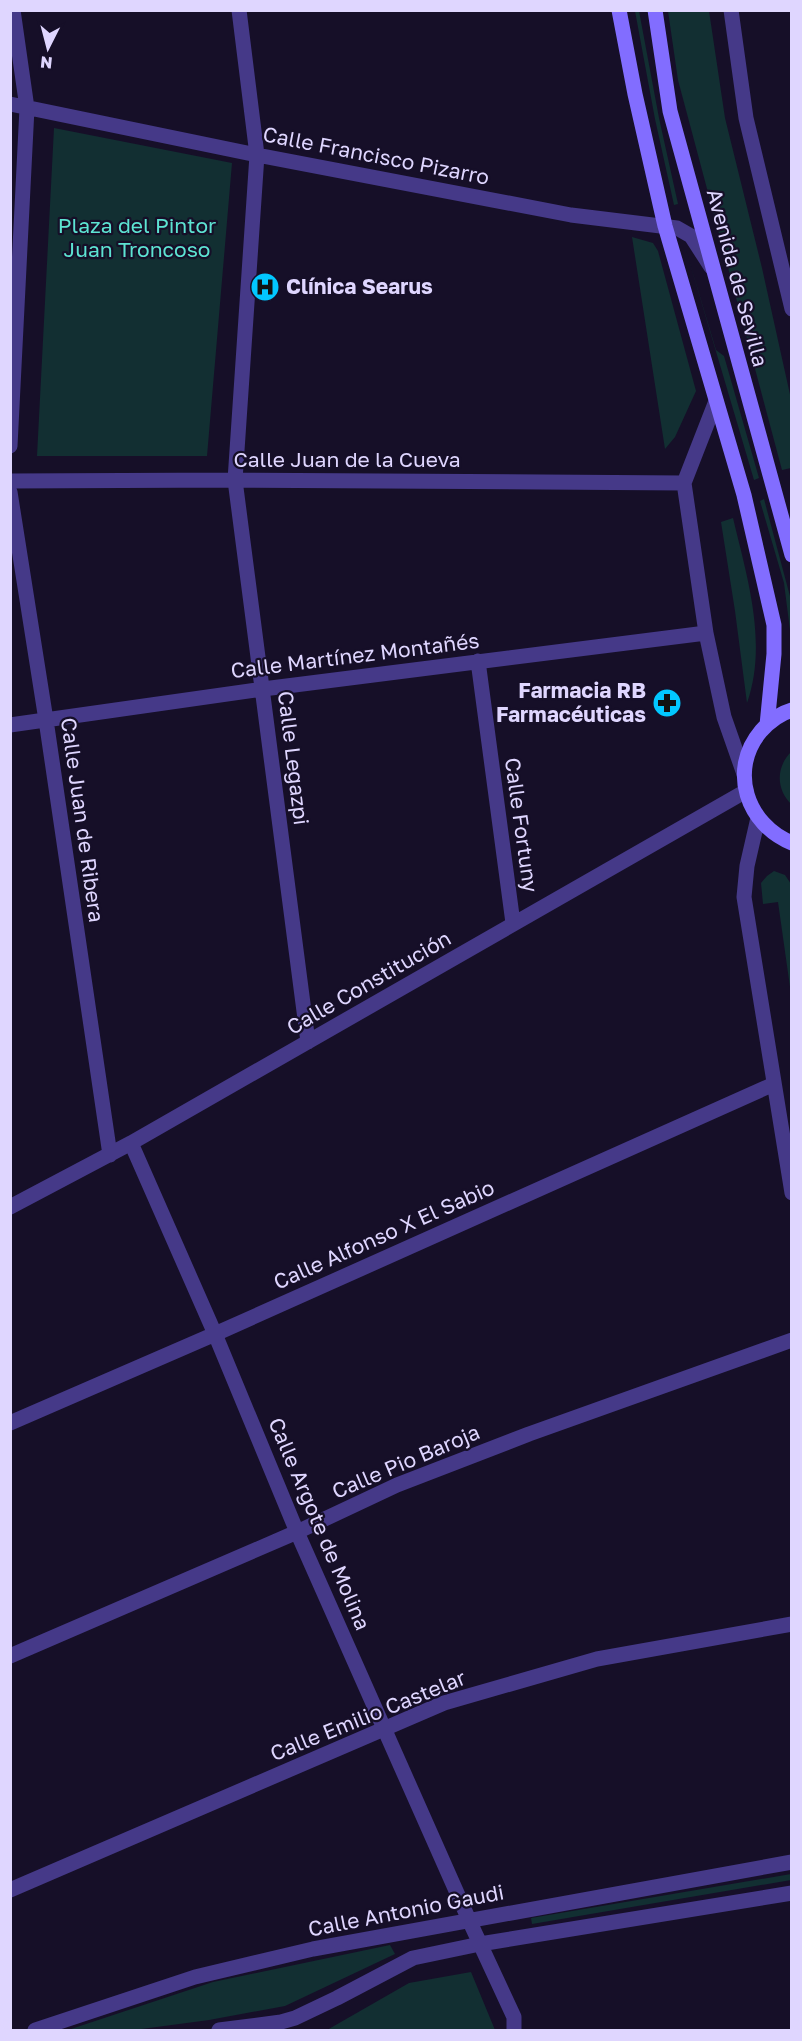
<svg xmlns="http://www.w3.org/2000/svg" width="802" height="2041" font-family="'Golos Text',sans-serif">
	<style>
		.green { fill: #122f32 }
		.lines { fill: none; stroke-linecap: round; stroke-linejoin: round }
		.minor { stroke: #453988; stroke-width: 15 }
		.secondary { stroke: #826dff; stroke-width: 15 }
		.labels { text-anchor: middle; stroke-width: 4.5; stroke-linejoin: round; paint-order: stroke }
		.street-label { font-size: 21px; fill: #dfd6ff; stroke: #160f28 }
		.park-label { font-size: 21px; fill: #5de3d2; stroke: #160f28 }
		.poi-label { font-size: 21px; font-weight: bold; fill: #dfd6ff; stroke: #160f28; text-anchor: start }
	</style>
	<rect width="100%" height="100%" fill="#160f28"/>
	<!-- green -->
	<path class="green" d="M635 11H639L659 118 678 204 674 205 655 119Z
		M668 11H709L725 118 762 268 791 399V468L782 470 678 80Z
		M54 128 232 163 207 456H37Z
		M632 237 653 243 658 251 696 391 675 437 665 449Z
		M686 250 716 350 724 356 759 478 754 480Z
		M764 499 791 600V638L784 583 760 501Z
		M733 518C747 577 768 643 747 703L735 611 721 522Z
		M791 752V804C776 789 776 767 791 752Z
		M774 871 785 875 791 884V994L778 902 763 904 761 883 767 876Z
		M791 1874V1880L532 1924 531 1918Z
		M390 1945 395 1954 285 2006 209 2020 134 2030H68L213 1982Z
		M471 1972 495 2030H327L409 1983Z"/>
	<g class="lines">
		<!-- minor -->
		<path class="minor" d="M239 10 257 155 235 480 308 1042
			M731 10 746 118 792 309
			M10 104 257 155 571 215 677 228 691 236 711 267
			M716 401 684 483 706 633 724 717 744 774
			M10 446 27 108 13 10
			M10 481 235 480 684 483
			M10 492 46 720 110 1155
			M478 661 513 923
			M10 725 263 689 706 633
			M758 818 747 866 744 897 792 1193
			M131 1143 215 1334 297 1532 469 1920 514 2017V2030
			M10 1207 131 1143 746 791
			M10 1423 215 1334 774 1084
			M10 1656 297 1532 397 1485 529 1434 792 1340
			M10 1890 444 1703 597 1659 792 1624
			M35 2030 195 1977 313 1949 792 1862
			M219 2030 281 2022 295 2018 337 1998 413 1958 480 1944 792 1893"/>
		<!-- secondary -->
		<path class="secondary" d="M619 10 635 94 665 226 744 495 774 625V654L767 725
			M655 10 670 111 792 555
			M792 710C779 714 769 722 761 731 728 770 747 825 792 843"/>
	</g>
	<!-- icons -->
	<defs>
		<g id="hospital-disc" transform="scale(1.5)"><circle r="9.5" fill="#02c7ff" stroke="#160f28"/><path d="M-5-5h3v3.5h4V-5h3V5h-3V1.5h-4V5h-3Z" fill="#111"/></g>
		<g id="pharmacy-disc" transform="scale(1.5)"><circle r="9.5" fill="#02c7ff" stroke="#160f28"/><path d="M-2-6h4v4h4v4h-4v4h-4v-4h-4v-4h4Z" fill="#111"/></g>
	</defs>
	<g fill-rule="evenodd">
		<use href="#hospital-disc" x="265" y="287"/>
		<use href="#pharmacy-disc" x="667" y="703"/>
	</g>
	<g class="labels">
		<!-- street labels -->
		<g class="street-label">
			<text transform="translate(376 156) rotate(11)" y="7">Calle Francisco Pizarro</text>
			<text transform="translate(737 278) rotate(75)" y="7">Avenida de Sevilla</text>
			<text x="347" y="467">Calle Juan de la Cueva</text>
			<text transform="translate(355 656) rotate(-7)" y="7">Calle Martínez Montañés</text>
			<text transform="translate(293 758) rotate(83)" y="7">Calle Legazpi</text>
			<text transform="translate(82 820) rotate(82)" y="7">Calle Juan de Ribera</text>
			<text transform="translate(521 825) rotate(82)" y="7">Calle Fortuny</text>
			<text transform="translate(369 983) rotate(-30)" y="7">Calle Constitución</text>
			<text transform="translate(384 1235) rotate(-24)" y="7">Calle Alfonso X El Sabio</text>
			<text transform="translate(406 1462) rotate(-23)" y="7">Calle Pio Baroja</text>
			<text transform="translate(319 1524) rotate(67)" y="7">Calle Argote de Molina</text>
			<text transform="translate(368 1716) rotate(-22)" y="7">Calle Emilio Castelar</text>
			<text transform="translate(406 1911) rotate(-11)" y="7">Calle Antonio Gaudi</text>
		</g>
		<!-- park labels -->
		<g class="park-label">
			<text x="137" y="233">Plaza del Pintor<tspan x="137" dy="24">Juan Troncoso</tspan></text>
		</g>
		<!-- poi labels -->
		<g class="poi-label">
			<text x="286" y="294">Clínica Searus</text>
			<text x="646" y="698" text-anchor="end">Farmacia RB<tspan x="646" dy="24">Farmacéuticas</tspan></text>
		</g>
	</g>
	<!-- border -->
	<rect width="802" height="2041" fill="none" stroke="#dfd6ff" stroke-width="24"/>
	<!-- north arrow -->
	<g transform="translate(48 48) rotate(186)" stroke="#160f28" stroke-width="4.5" paint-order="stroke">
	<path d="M0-4.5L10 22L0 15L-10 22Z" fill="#dfd6ff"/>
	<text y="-9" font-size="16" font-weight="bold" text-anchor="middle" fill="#dfd6ff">N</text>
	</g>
</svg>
